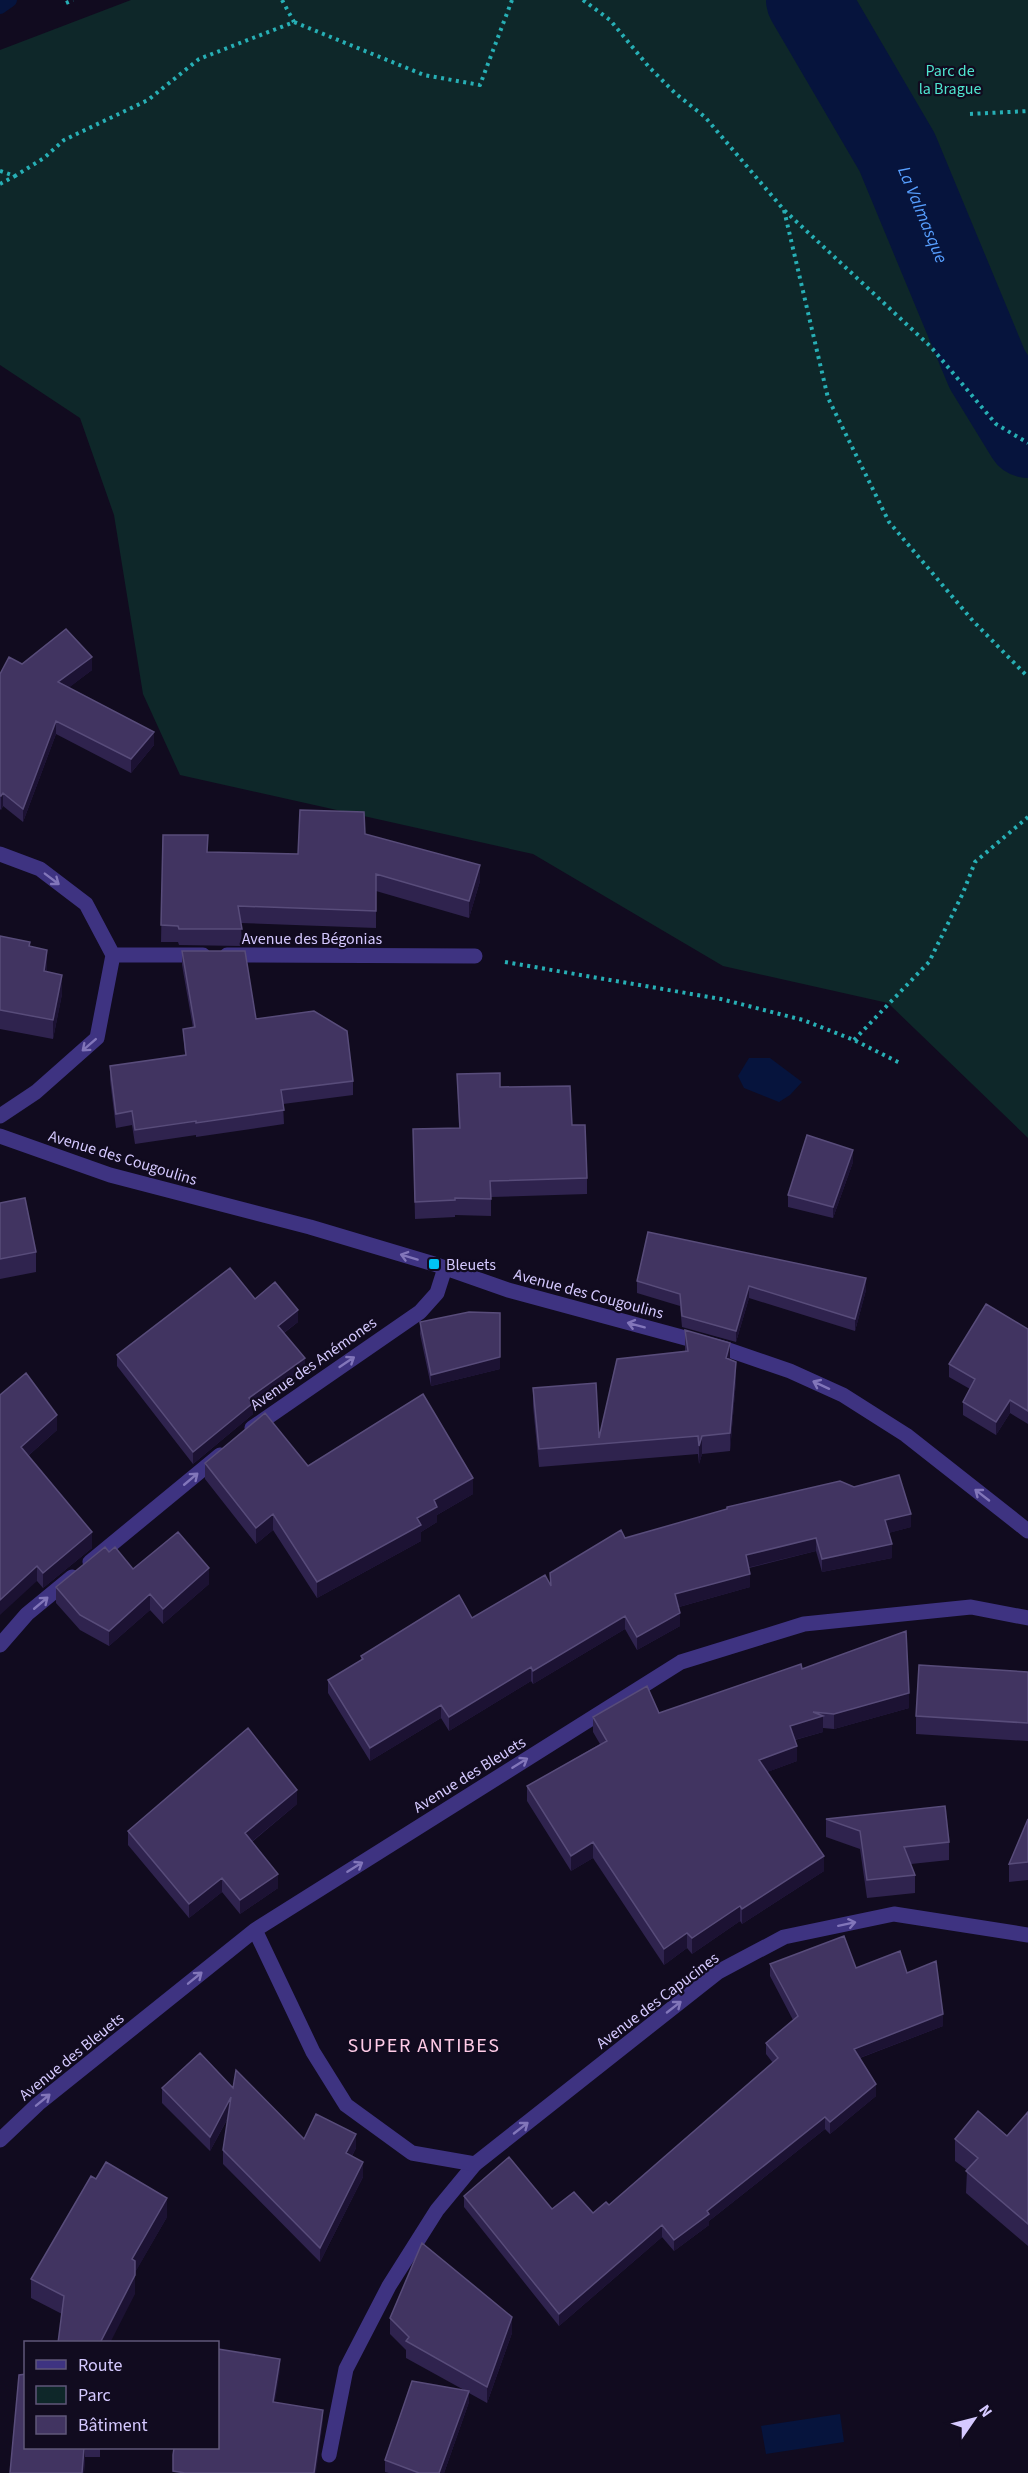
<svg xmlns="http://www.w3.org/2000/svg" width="1028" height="2473" font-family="'Source Sans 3',sans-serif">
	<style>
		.green { fill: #0e2729 }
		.water { fill: #06143d }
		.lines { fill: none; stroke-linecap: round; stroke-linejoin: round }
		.stream { stroke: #06143d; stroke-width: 14 }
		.river { stroke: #06143d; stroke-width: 84 }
		.path { stroke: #27afb5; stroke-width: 4; stroke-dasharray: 3 4.5; stroke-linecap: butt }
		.lane { stroke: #3e3381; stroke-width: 15 }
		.street { stroke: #3e3381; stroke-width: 15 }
		.wall { fill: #2f234e }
		.shaded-wall { fill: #1c1233 }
		.building { fill: #413461; stroke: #584c7a; stroke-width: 1.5 }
		.oneway { stroke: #8276ba }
		.poi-dot { fill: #00c2f4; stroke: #110b1f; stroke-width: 2 }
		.labels { text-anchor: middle; stroke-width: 4.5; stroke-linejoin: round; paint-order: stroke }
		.park-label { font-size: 16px; fill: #4fe5cf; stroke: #110b1f }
		.street-label { font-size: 16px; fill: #d5c9ff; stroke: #110b1f }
		.poi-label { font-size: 16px; fill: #d5c9ff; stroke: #110b1f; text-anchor: start }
		.water-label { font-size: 18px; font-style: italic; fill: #579fff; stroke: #110b1f }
		.quarter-label { font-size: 20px; letter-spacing: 1.5px; fill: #ffcbe7; stroke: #110b1f }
	</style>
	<rect width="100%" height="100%" fill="#110b1f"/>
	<!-- green -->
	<path class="green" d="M131 0H787L817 38 839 49 811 0H1028V1138L888 1003 723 966 533 854 180 775 143 694 114 515 80 418 0 365V50Z"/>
	<!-- water -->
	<path class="water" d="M749 1058H770L802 1082 790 1095 779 1102 744 1088 738 1076Z
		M840 2414 844 2442 766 2454 761 2426Z"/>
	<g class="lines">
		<!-- stream -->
		<path class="stream" d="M0 7 10 0"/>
		<!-- river -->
		<path class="river" id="s1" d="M808 0 897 152 987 369 1028 436"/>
		<!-- path -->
		<path class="path" d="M282 0 294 22
			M583 0 610 20 649 67 675 93 705 117 784 210 931 347 996 424 1028 443
			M66 3 73 0
			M970 114 1028 111
			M0 171 15 176 44 158 64 140 148 100 199 59 294 22 424 75 480 85 512 0
			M0 184 15 176
			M784 210 828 398 889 522 973 621 1028 677
			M505 962 721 999 803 1020 854 1040 900 1063
			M854 1040 929 962 963 893 975 862 1028 817"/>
		<!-- lane -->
		<path class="lane" d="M329 2455 346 2369 389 2286 437 2210 475 2164"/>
		<!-- street -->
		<path class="street" d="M0 854 40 869 86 904 113 955 97 1038 36 1092 0 1116
			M113 955H203
			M227 955 475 956
			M0 1136 110 1175 310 1227 434 1264 508 1290 726 1349 790 1371 843 1395 906 1435 1028 1531
			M252 1428 420 1312 437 1293 445 1268
			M90 1562 220 1455
			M0 1645 27 1614 72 1577
			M255 1930 313 2052 346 2105 412 2153 475 2164 718 1972 784 1937 894 1914 1028 1935
			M0 2140 38 2104 255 1930 681 1662 804 1624 971 1607 1028 1618"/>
	</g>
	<!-- wall -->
	<path class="wall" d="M22 664 92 670 68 688 154 745 131 773 56 734 23 822 3 806 1 810 0 809V674Z
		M163 835 208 852 298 854 480 881 469 918 376 891V928L241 923 242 946 179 945 178 942H161Z
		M0 936 30 946 47 969 46 972 62 994 53 1039 0 1029Z
		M182 951 256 1019 353 1081V1095L283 1104 284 1124 196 1137V1135L135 1144 132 1125 116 1128 110 1080V1066L185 1055 183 1029 193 1028 182 965Z
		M457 1074 500 1087 572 1125 587 1178V1194L491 1197V1216L455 1215V1217L415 1219 413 1129 459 1128Z
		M853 1162 833 1218 788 1207V1195Z
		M0 1203 36 1252V1272L0 1279Z
		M637 1281 866 1290 855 1331 749 1298 736 1342 682 1327 680 1306 637 1293Z
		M255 1299 298 1322 284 1333 305 1369 253 1407V1414L193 1464 117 1366V1355Z
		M420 1322 500 1369 431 1386 420 1334Z
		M1028 1329V1424L1010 1413 996 1435 963 1415V1402L970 1389 949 1377V1364Z
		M685 1330 730 1360 736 1380 730 1451 702 1454 699 1464 698 1454 539 1467 533 1406V1388L599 1438 685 1351Z
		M0 1395 57 1430 28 1456 92 1548 43 1588 37 1581Z
		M205 1463 308 1466 473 1494 437 1515V1522L421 1532V1541L317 1598 273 1530 256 1544 205 1479Z
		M911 1527 888 1533 892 1558 822 1572 816 1551 749 1568 750 1587 679 1607 680 1626 637 1650 625 1629 533 1684 531 1681 449 1731 441 1718 370 1761 328 1693V1680L361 1660V1656L472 1618 550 1583V1573L625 1538Z
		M109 1552 133 1569 209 1584 163 1624 150 1610 109 1646 80 1630 56 1603V1587Z
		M802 1669 909 1708 834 1729 823 1728V1732L795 1740 797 1761 767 1772 824 1871 742 1924 740 1921 692 1954 687 1948 664 1965 593 1858 571 1871 527 1801V1786L600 1744 593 1732V1717L659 1713Z
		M1028 1672V1741L916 1734V1716Z
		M297 1804 252 1842 278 1888 240 1914 222 1892 189 1918 128 1845V1831Z
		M826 1819 949 1842V1860L911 1864 915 1875V1893L867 1898 860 1849 826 1837Z
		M1028 1819V1880L1009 1882V1864Z
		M770 1964 856 1968 907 1973 943 2026 860 2058 876 2096 830 2134 825 2129 709 2221V2225L674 2251 662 2237 559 2326 464 2207V2196L552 2209 593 2213 609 2205 773 2063 766 2054V2043L793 2020 770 1976Z
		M162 2088H233L304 2139 356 2148 352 2156 363 2177 320 2262 223 2164V2150L228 2118 210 2151 162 2103Z
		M1028 2112V2246L966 2193 967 2170 955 2161V2139L1007 2136Z
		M167 2217 135 2272V2294L62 2314 31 2298V2279Z
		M390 2318 512 2333 487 2403 469 2393V2402L444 2473H389L385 2472V2460L464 2390 406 2358V2350L390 2334Z
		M26 2448H100V2457H85L84 2473H10Z"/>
	<!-- shaded-wall -->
	<path class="shaded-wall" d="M92 657V670L58 696V682Z
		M56 721V734L23 822V809Z
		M154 732V745L131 773V759Z
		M3 793V806L1 810V796Z
		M480 865V881L469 918V901Z
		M47 950V969L44 990V971Z
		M62 975V994L53 1039V1020Z
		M853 1150V1162L833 1218V1207Z
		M866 1278V1290L855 1331V1319Z
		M749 1286V1298L736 1342V1331Z
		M298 1310V1322L278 1337V1326Z
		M730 1343V1361L726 1358Z
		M500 1357V1369L431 1386V1375Z
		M305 1358V1369L253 1407V1414L193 1464V1452L249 1398Z
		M736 1362V1380L730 1451V1433Z
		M1010 1400V1413L996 1435V1422Z
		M57 1415V1430L21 1462V1447Z
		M702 1436V1454L699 1464V1446Z
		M473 1478V1494L437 1515V1522L421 1532V1541L317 1598V1582L417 1518 434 1500Z
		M273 1514V1530L256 1544V1528Z
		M911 1514V1527L885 1534V1520Z
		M92 1532V1548L43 1588V1573Z
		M816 1538V1551L746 1568V1555Z
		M892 1544V1558L822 1572V1559Z
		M37 1566V1581L0 1615V1600Z
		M209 1568V1584L163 1624V1609Z
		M750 1574V1587L675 1608V1594Z
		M150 1594V1610L109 1646V1631Z
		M680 1613V1626L637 1650V1637Z
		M625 1616V1629L533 1684V1671Z
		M531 1667V1681L449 1731V1717Z
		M909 1693V1708L834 1729V1714Z
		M441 1705V1718L370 1761V1748Z
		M823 1716V1732L790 1741V1726Z
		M797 1746V1761L759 1775V1760Z
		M297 1790V1804L245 1847V1833Z
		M593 1842V1858L571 1871V1856Z
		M824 1856V1871L742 1924V1909Z
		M278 1874V1888L240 1914V1900Z
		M222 1878V1892L189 1918V1904Z
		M740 1906V1921L692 1954V1938Z
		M687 1933V1948L664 1965V1949Z
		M943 2014V2026L854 2060V2049Z
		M876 2084V2096L830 2134V2122Z
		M231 2097V2112L210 2151V2137Z
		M825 2117V2129L709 2221V2225L674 2251V2240L707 2211Z
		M356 2134V2148L346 2167V2153Z
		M363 2162V2177L320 2262V2248Z
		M167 2198V2217L132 2278V2259Z
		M662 2225V2237L559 2326V2314Z
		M135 2275V2294L110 2343H100Z
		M512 2317V2333L487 2403V2387Z
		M280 2359V2371L273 2414V2402Z
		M469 2391V2402L444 2473H439Z
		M323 2410V2422L316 2473H314Z
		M84 2448H85V2457L84 2473H82Z"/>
	<!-- building -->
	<path class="building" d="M66 629 92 657 58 682 154 732 131 759 56 721 23 809 3 793 1 796H0V674L9 657 22 664Z
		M300 810 364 812 365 834 480 865 469 901 376 874V911L238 906 242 929H179L178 926 161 925 163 835H208L207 852 298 854Z
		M0 936 30 942 29 946 47 950 44 971 62 975 53 1020 0 1010Z
		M182 951H245L256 1019 314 1011 347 1031 353 1081 281 1090 284 1110 196 1123V1121L135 1130 132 1111 116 1114 110 1066 186 1055 183 1029 195 1027Z
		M500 1073V1087L570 1086 572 1125H585L587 1178 490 1181 491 1199 455 1198V1200L415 1202 413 1129 460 1128 457 1074Z
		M807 1135 853 1150 833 1207 788 1195Z
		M25 1198 36 1252 0 1259V1203Z
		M648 1232 866 1278 855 1319 749 1286 736 1331 682 1316 680 1294 637 1281Z
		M230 1268 255 1299 275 1282 298 1310 278 1326 305 1358 249 1398 253 1403 193 1452 117 1355Z
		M986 1304 1028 1329V1411L1010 1400 996 1422 963 1402 975 1379 949 1364Z
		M469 1312 500 1313V1357L431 1375 420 1322Z
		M685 1330 730 1343 726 1358 736 1362 730 1433 702 1436 699 1446 698 1436 539 1449 533 1388 596 1383 599 1438 617 1359 688 1351Z
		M26 1373 57 1415 21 1447 92 1532 43 1573 37 1566 0 1600V1395Z
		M423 1394 473 1478 434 1500 437 1507 417 1518 421 1525 317 1582 273 1514 256 1528 205 1463 265 1413 308 1466Z
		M899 1475 911 1514 885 1520 892 1544 822 1559 816 1538 746 1555 750 1574 675 1594 680 1613 637 1637 625 1616 533 1671 531 1667 449 1717 441 1705 370 1748 328 1680 363 1659 361 1656 459 1595 472 1618 545 1575 551 1586 550 1573 621 1530 625 1538 727 1509V1507L840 1481 854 1487Z
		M178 1532 209 1568 163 1609 150 1594 109 1631 80 1615 56 1587 105 1547 109 1552 115 1547 133 1569Z
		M906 1631 909 1693 834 1714 813 1712 823 1716 790 1726 797 1746 759 1760 824 1856 742 1909 740 1906 692 1938 687 1933 664 1949 593 1842 571 1856 527 1786 607 1741 593 1717 647 1686 659 1713 801 1664 802 1669Z
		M919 1665 1028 1672V1723L916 1716Z
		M248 1728 297 1790 245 1833 278 1874 240 1900 222 1878 189 1904 128 1831Z
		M945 1806 949 1842 904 1847 915 1875 867 1880 860 1831 826 1819Z
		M1028 1819V1862L1009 1864Z
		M844 1936 856 1968 900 1951 907 1973 936 1961 943 2014 854 2049 876 2084 830 2122 825 2117 707 2211 709 2214 674 2240 662 2225 559 2314 464 2196 509 2157 552 2209 574 2192 593 2213 606 2202 609 2205 778 2058 766 2043 798 2016 770 1964Z
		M200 2053 233 2088 236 2070 304 2139 316 2114 356 2134 346 2153 363 2162 320 2248 223 2150 231 2097 210 2137 162 2088Z
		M978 2111 1007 2136 1028 2112V2224L966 2171 978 2158 955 2139Z
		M106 2162 167 2198 132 2259 135 2261V2275L100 2343H58L64 2296 31 2279 91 2176 96 2179Z
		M422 2243 512 2317 487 2387 406 2341 409 2337 390 2318Z
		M218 2349 280 2359 273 2402 323 2410 314 2473H185L173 2471V2455L174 2448H218Z
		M26 2374V2448H84L82 2473H10L19 2375Z
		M412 2381 469 2391 439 2473H419L385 2460Z"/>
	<!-- one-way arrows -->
	<defs><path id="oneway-shaft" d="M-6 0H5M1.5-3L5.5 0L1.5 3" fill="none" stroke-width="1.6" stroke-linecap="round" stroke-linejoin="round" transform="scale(1.5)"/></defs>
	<g class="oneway">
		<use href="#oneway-shaft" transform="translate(52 879) rotate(37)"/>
		<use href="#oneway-shaft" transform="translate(89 1045) rotate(139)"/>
		<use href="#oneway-shaft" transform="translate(409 1257) rotate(-163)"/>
		<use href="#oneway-shaft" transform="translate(636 1325) rotate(-165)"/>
		<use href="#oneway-shaft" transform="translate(347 1362) rotate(-34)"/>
		<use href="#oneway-shaft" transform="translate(821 1385) rotate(-155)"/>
		<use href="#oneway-shaft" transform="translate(191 1479) rotate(-40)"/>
		<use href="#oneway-shaft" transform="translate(982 1495) rotate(-142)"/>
		<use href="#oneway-shaft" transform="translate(41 1603) rotate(-40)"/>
		<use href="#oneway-shaft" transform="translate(520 1763) rotate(-32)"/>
		<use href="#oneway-shaft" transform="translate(355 1867) rotate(-32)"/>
		<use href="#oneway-shaft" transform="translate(847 1924) rotate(-12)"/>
		<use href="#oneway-shaft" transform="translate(195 1978) rotate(-39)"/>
		<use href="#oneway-shaft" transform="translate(674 2007) rotate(-38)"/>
		<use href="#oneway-shaft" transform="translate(43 2100) rotate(-39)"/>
		<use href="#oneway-shaft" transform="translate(521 2128) rotate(-38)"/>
	</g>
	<!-- markers -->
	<rect class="poi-dot" x="428" y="1258" width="12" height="12" rx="3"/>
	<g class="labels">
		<!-- park labels -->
		<g class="park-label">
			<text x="950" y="76">Parc de<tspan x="950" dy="18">la Brague</tspan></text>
		</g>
		<!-- street labels -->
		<g class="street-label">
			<text x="312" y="944">Avenue des Bégonias</text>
			<text transform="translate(123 1157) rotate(17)" y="6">Avenue des Cougoulins</text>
			<text transform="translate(589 1293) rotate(15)" y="6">Avenue des Cougoulins</text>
			<text transform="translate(313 1363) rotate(-35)" y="6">Avenue des Anémones</text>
			<text transform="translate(469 1774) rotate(-32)" y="6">Avenue des Bleuets</text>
			<text transform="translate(657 2000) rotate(-37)" y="6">Avenue des Capucines</text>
			<text transform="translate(71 2056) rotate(-39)" y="6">Avenue des Bleuets</text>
		</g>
		<!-- poi labels -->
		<g class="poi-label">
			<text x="446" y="1270">Bleuets</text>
		</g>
		<!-- water labels -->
		<g class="water-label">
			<text dy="6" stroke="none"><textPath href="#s1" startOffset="244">La Valmasque</textPath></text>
		</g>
		<!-- quarter labels -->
		<g class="quarter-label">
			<text x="424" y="2052">SUPER ANTIBES</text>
		</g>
	</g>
	<!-- legend -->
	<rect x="24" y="2341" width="195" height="108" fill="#110b1f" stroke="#5f5779" stroke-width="1.5"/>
	<rect x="36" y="2360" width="30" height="9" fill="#3e3381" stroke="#5f5779" stroke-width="1.5"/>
	<text x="78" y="2371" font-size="18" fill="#d5c9ff">Route</text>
	<rect x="36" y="2386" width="30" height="18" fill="#0e2729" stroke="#5f5779" stroke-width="1.5"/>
	<text x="78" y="2401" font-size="18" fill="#d5c9ff">Parc</text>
	<rect x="36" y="2416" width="30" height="18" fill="#413461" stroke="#5f5779" stroke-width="1.5"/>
	<text x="78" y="2431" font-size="18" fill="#d5c9ff">Bâtiment</text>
	<!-- north arrow -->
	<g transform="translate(974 2419) rotate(55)" stroke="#110b1f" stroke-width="4.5" paint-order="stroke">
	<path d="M0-4.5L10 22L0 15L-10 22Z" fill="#d5c9ff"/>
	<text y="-9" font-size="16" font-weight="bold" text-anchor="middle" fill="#d5c9ff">N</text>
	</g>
</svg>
